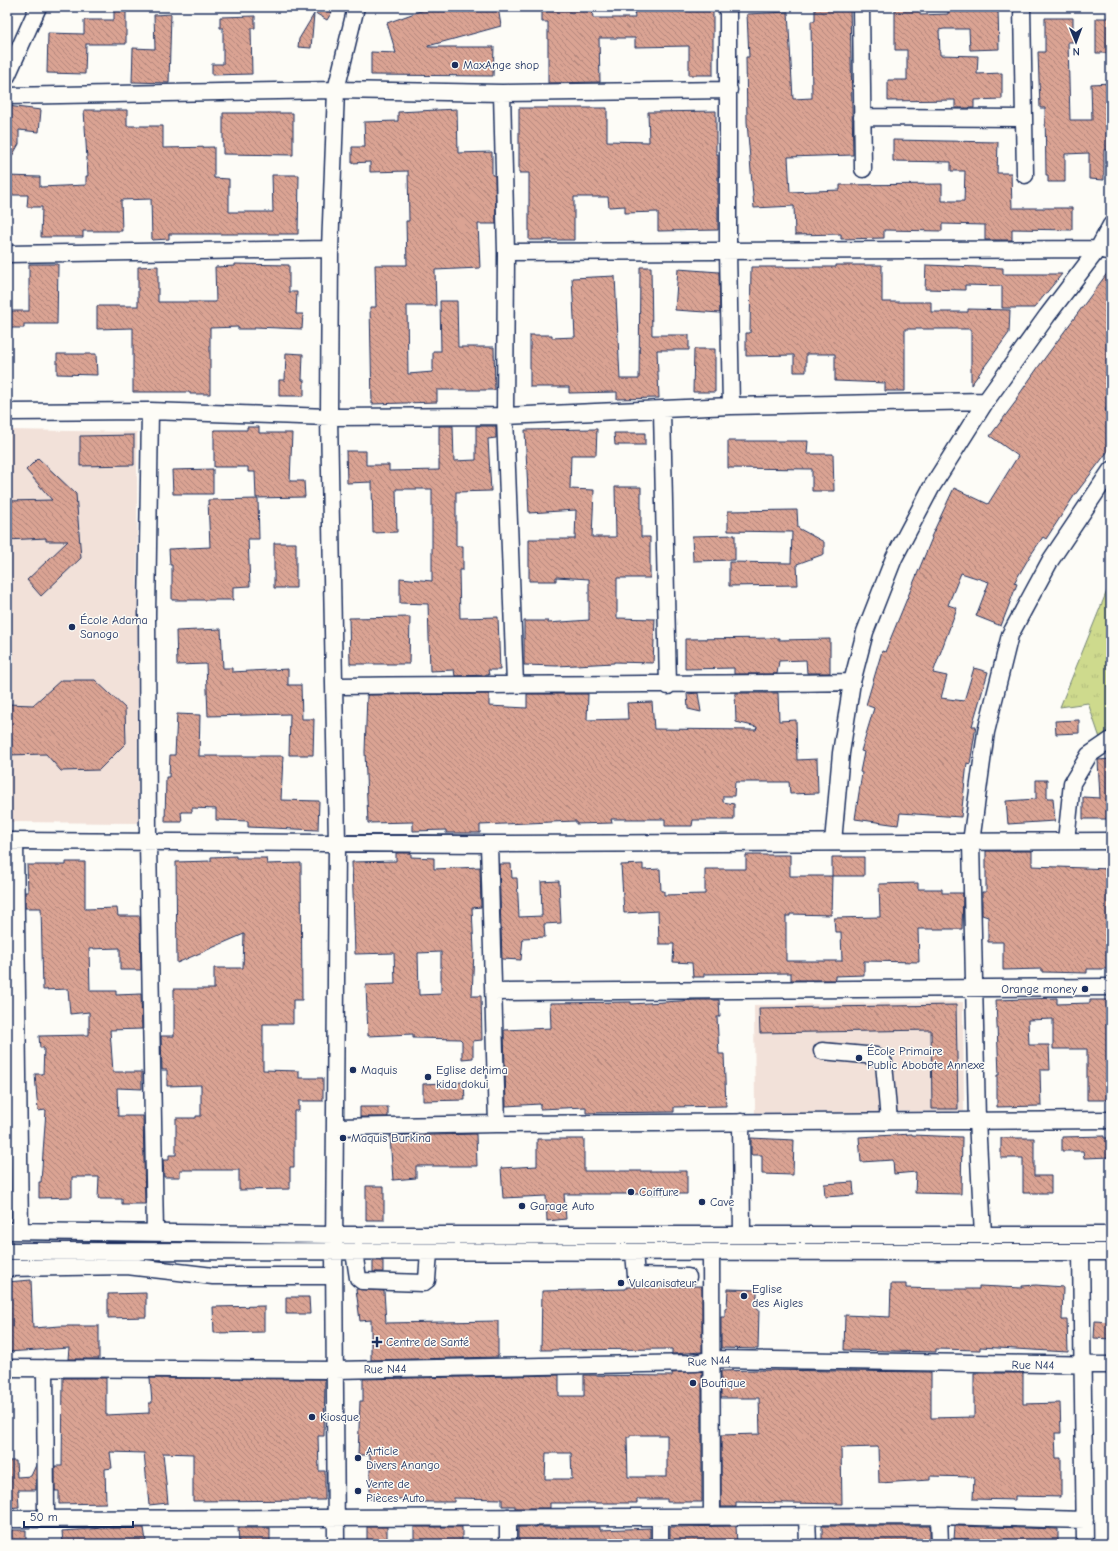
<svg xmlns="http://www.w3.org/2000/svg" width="1118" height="1551" font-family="'Comic Neue',sans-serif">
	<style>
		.built { fill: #f2e1d9 }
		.grass { fill: url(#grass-tufts); stroke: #748476 }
		.building { fill: url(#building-back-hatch); stroke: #1b2f5e; fill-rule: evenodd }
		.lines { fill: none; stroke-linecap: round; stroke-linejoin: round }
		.minor-casing { stroke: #1b2f5e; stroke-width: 19 }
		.minor { stroke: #fdfcf7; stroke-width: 16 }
		.poi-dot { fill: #1b2f5e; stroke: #fdfcf7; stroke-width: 1.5 }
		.labels { text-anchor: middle; stroke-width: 3; stroke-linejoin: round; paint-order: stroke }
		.poi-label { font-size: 12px; fill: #1b2f5e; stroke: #fdfcf7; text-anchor: start }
		.street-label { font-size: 12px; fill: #1b2f5e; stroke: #fdfcf7 }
	</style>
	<defs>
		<pattern id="grass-tufts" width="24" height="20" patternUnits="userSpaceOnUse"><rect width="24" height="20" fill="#ceda8d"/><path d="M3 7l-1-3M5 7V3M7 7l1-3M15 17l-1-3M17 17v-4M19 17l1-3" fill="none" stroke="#b0bb7c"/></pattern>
		<pattern id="building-back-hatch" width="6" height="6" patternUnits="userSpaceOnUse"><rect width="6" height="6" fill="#daa393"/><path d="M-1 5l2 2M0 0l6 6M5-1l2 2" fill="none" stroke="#b0857b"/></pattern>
	</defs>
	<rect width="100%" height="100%" fill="#fdfcf7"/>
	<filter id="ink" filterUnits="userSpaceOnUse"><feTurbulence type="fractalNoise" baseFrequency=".025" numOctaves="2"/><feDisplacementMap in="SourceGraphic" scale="8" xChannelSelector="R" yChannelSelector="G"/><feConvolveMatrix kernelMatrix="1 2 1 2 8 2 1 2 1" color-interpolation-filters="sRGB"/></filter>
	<g filter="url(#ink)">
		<!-- built -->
		<path class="built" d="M7 430 137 432 138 823 7 822Z
			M963 1002 964 1111 755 1113 754 1005Z"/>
		<!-- grass -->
		<path class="grass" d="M1111 581V745L1102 744 1088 703 1060 707Z"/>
		<!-- building -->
		<path class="building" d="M114 7H126V44H86L85 74 47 73 48 33 84 34V20H114Z
			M305 7H335L327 20Z
			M425 7H498L501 26 428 46V47H494L493 76 371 75V52L396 53 387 23 423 10Z
			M542 7H592L593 18H635L634 7H713V75H689V46L635 47V38H599L600 82 548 83V22H542Z
			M815 7H850L853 155 788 157 790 192 840 190V185L942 184V201H964L965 171H951V162L893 161V140L998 142 997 173H1011L1012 208H1072V230L1012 229V240H985V225L942 224V231L884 230V238L841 239V234L795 235 794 206 754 208 747 122 746 57H749L747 14 788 12 793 99 812 98 811 21H815Z
			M895 7H920V15L948 14V7H960V12L998 10 999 49 970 50 969 29H944L939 30 940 55 978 56 977 74 1002 73V99L974 100V108H955V100L888 101V80H907V50H895Z
			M171 14 169 83 132 82 133 48 155 49 154 15Z
			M314 14 311 48 298 47 299 39Z
			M255 16V28H251L252 74 212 75V64H223V28H220V17Z
			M1045 18H1073V42H1068L1070 120H1092L1091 84 1111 83V150H1104V180L1089 179V153L1065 154V182H1048V175H1046L1045 108H1040L1038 52H1045Z
			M1096 18H1111V53H1096Z
			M7 106 41 110 39 132 19 130V144L7 165Z
			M519 108H607V141L649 142 648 112 716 111V154H718V230L658 231V212L625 213V206L609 207 608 197H574V240H529V173H519Z
			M457 109 458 153 492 152V175H495L496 224H478L480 268 435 270 436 306H407L408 374 433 372V351H441L440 301H457L458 347H494L495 390H437V402L372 404 370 307H376L375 265H407L406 221H409L408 171 370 172V162L352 163V147H365L364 122 398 121V112Z
			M84 110H127V126H163V148L214 147V178L229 179V212H273L272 175H299L298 234H169V239L152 240 151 199 121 200 122 231H83V237H41L42 207H27L28 195H7V176L40 177V187L86 185V176H88Z
			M223 113H293V155L223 154Z
			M29 264H58L57 324H24V328H7V311H29Z
			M235 264 289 265V292H297L296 314H303L302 329 255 327V329H238V327L210 328V394H190V392H133V328L97 329V306H138V267L158 266V302H216L215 267 235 266Z
			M836 265H882V302H931V312H968V309L1010 310 1009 333 971 385V329H905V391H885V383L835 381V354H806V372H794V355L746 356V333H750L751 267H836Z
			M926 265 1003 268V274H1062L1034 308H1002V286L965 285V290L925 289Z
			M640 267H651L652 335H689V350H657L659 398 617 399V392L569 393V387H530V335H552V338L575 337 572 278 615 276 620 379H639Z
			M1111 268V402L1105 410 1111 415V447L1074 496 1046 539 1043 537 1030 556 1014 583 1017 584 1001 626 976 616 989 582 961 573 948 605 957 608 933 673 947 676 941 698 964 701 974 668 988 672 972 726H976L970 764 967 763 961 817 900 813 898 825 855 819 862 773 860 772 864 752 861 751 874 708 866 705 882 651 885 652 932 538 931 537 954 488 988 504 1018 456 990 436 1017 400 1016 399 1039 366Z
			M678 269 719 272 720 313 675 310Z
			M694 349H715V392H693Z
			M286 353 303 354 302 380H304V396H279V380H285Z
			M57 354H96L97 375 57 374Z
			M439 426H453L454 461 476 460V426H496V438L488 439 491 491 456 492V546H463V570H459L460 618 498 617 500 670H488L489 675 455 676 454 670 430 671 428 604 400 603V578L432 581V489H396L397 532 373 533 372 482 347 483 346 451H366V465H389V471L439 470Z
			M247 427H259V433H292L290 481H304L305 497 256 498 255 472H248V467H214V430H247Z
			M597 429 596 455H571L570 489 594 490 592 537H616L615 487H641V537H650V578H617V618L655 619 653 663 614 662V663L557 666 524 665V621H548V623L589 620V579L556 577V581H529V539H575L576 510 529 513 525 430Z
			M614 433H645V445H615Z
			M134 435V465L80 466V436Z
			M728 441H808L807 454H833L834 491H812V469L728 468Z
			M38 458 76 494 81 558 41 596 27 580 68 541H46V538L7 540V501L52 500 26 470Z
			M213 469V494H173L172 470Z
			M258 499 259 539H248L250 586 233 587V600H172V565H170L169 549 210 547 208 500Z
			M797 510 798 528 824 542V554L797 564 798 585 729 586V562L791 563 792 532 728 531V511Z
			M735 535V560L693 561 692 536Z
			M274 543H296V588H274Z
			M410 617 409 664H350L349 618Z
			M221 629 223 668H232V672L288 669V685H301L302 719H314L313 755H289L290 714 208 716 206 664 177 665 176 631Z
			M779 638V640L830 639V673H807L806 660 779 661 777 674H734V668L685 669V639Z
			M61 680H95L125 708 126 743 99 770 61 771 46 754 7 755V704L33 705Z
			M698 693 701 712 688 709 687 694Z
			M735 693H778L779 721 796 720 797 760 817 759 818 793 790 794 789 782H735L734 796H723V802L734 804V820H693L692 826H665V819H611L612 823 576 824V821L480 825V833H446V830L413 831V822L368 823 365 752 367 695 489 694V706L527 708V694H588L587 720 628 719 627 703 652 702 654 729 756 730 757 727 736 722Z
			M177 714 200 715 199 756H283L281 800 319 801 318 830 248 827V821L216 820V809L192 808V812H181L182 822H165L166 777H169L170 755H175Z
			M1079 720V733L1056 734 1055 721Z
			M1111 759V819H1083V797L1100 798 1098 760Z
			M1036 780H1047V798H1053L1055 821 1008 824 1006 801 1036 799Z
			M986 851H1032V866L1111 869 1110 969H1087V973L1042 972V969L1003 970V942H988V917L982 915V892H986Z
			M396 853H411V857L434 858V869L480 867 481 907 472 908 474 950 472 996H481L482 1040 473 1041V1058L462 1059V1041L460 1039 413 1038V1034L368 1036 366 985 395 984 394 953 355 954 352 862 396 861ZM441 952V994L419 995 418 953Z
			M746 855H790V876H832L831 915 790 914V916H786V961H842L841 932H835L834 918 880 917 879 884 918 883V889H942V893H963L962 929H918L919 962 864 961V975L835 976V980H791V973L704 974V977H693L692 963 673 962 674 944H659L658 911 624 913 621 865 643 864V870L660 869 661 891H664V895L705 894V869H746Z
			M236 856V858H266L267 864 301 863 302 1000H293V1024H263V1070L299 1071V1078H323V1101H299V1111H294V1167H290V1189L239 1190V1170H180V1177H164L163 1160H169V1155H176V1118H196V1116H201V1085L167 1086V1070H162L161 1036H174V989H214V968H243L244 934 177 963 176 862 211 861V857Z
			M832 857H864V876H832Z
			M66 862H85V909L117 908 118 916H140L141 970H120V948L89 949 90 991H116V995L141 994 142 1029 110 1030 113 1072H142V1089L117 1088 118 1116H143L145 1204H122V1199H98L99 1177H72V1197L39 1198V1182H41L46 1110 38 1111 35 1074H43L44 1048H40L39 1036 89 1035V1012L70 1014 68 989 43 990 41 908H25V892H28L27 865H66Z
			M499 864H511L512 878H517L519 917 542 916 541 882 559 881 561 923 544 924 545 937 523 938 521 960 502 959Z
			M1057 998V1004L1090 1003V1000H1111V1100H1087V1049H1053V1019L1028 1020 1029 1045H1049L1050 1070H1040L1041 1106 997 1107V1075H999L996 1000Z
			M696 1000H719L720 1017H717L719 1054H724L726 1106 674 1107V1112L586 1113V1107L540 1109V1104L506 1106 504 1030 551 1028 550 1003 631 1002V1004Z
			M956 1005 958 1109H932L931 1030 760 1033 759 1008Z
			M464 1082 465 1100 423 1101V1084Z
			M360 1107H388V1117H360Z
			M476 1134 477 1166H416V1178L393 1180 390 1136Z
			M912 1134V1135L962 1137 961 1194 915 1193 916 1172 894 1174 893 1160 861 1162 859 1137Z
			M1104 1136V1138H1111V1157L1084 1158 1083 1151H1062V1137Z
			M751 1138 794 1140 793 1175 762 1174V1155H751Z
			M1001 1138H1034V1176H1051V1193H1023V1158H1001Z
			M537 1139H584V1171H687V1194H564L566 1219 547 1221 546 1196 503 1198 501 1168 537 1166Z
			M853 1182 854 1195 825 1197 824 1184Z
			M366 1186H384V1220H366Z
			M373 1261H383V1272H373Z
			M31 1280 33 1328 60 1326H99V1359H68L69 1348 7 1352V1282Z
			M891 1284H906V1288L941 1289H979V1286L1022 1288V1286L1036 1285 1063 1287 1062 1320H1067L1068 1352 980 1347V1350L936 1349V1352L844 1350 845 1315 890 1317Z
			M702 1286V1352L672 1354V1349L541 1350 542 1291 626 1289V1287Z
			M356 1289 384 1291 386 1323 498 1321V1357L371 1360V1320L360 1321Z
			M728 1289 757 1290V1309H759L758 1349 721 1348V1317H725V1308H727Z
			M146 1293V1317L108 1318V1294Z
			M286 1297H309L310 1314H286Z
			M264 1306V1332L214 1333 213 1307Z
			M1095 1321 1111 1322V1339L1094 1338Z
			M754 1370 931 1372V1418L974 1417V1373H1023V1404L1060 1403 1061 1433H1055L1056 1458H1061V1497L1015 1496V1500L973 1499 974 1477 930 1476V1480L879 1483 878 1447 841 1448 842 1504 736 1502V1507H721V1435L760 1434 759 1398H721V1371Z
			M702 1371V1502H667V1499H637V1503H550V1508H515V1506H502V1499L454 1498V1502H410V1499H370V1455H358L360 1401H363V1379L559 1375V1396H584V1375L672 1376V1373ZM630 1435H667V1477H628L627 1437H630ZM546 1453H571L572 1479H545Z
			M63 1378H106V1415L149 1413V1403H152L150 1378 325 1379 324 1436H318L319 1471H325V1500L193 1501V1454L163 1453 168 1503 149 1505 144 1453 110 1452 112 1468 105 1469 106 1503 59 1504V1491H55V1466H62Z
			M7 1461H16L17 1477 31 1476 36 1465V1490H18L19 1507 7 1508Z
			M736 1526 737 1544H670V1527Z
			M822 1526H930V1544H822Z
			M955 1526 1058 1529V1544H1013V1540L954 1539Z
			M367 1527H387V1544H367Z
			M414 1527H462V1544H414Z
			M518 1527H600V1530L650 1528V1544H558V1541L518 1543Z
			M104 1528H144L146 1541 99 1544H63L62 1531Z
			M238 1528H270V1544H239Z
			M7 1530H26V1544H7Z"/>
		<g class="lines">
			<!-- minor casing -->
			<g class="minor-casing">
				<path id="minor" d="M728 7V252L731 406
					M861 7 863 169
					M1022 7 1025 175
					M7 76 38 7
					M502 93 506 252 505 416 515 684
					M7 96 336 90 502 93 729 90
					M862 117 1024 118
					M506 252 1098 249 1111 252
					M7 254 330 249
					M662 410 668 686
					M150 411 147 615 148 842 155 1233
					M7 412 150 411 329 417 505 416 731 406 986 401
					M334 686C507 684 679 685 852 682
					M7 841 489 844 1111 841
					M15 841 20 1231
					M1066 841 1072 783 1089 755 1111 740
					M833 842 841 753 852 682 865 632 894 558 931 488 986 401 1047 316 1098 249 1111 225
					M489 844 497 1124
					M493 992 1111 987
					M822 1051 876 1056 884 1063 889 1121
					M741 1122 742 1235
					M336 1127 497 1124 1111 1120
					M7 1231 335 1235H1111
					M983 1235 977 1120 971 842 986 732 1010 635 1050 561 1111 470
					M7 1251 1111 1252
					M354 1252 358 1278 362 1281 423 1283 427 1280 429 1252
					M634 1252 636 1276 688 1277
					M711 1252 712 1517
					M1081 1252 1085 1544
					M7 1268 127 1266 213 1276H334
					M7 1368 335 1370 696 1363 712 1359 1111 1365
					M45 1368 46 1519
					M939 1516 940 1544
					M508 1517V1544
					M660 1517V1544
					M807 1517 808 1544
					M7 1519 939 1516 1085 1520
					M336 1544 334 1251 337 843 329 417 330 249 336 90 356 7"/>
			</g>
			<!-- minor -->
			<use href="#minor" class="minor"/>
		</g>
	</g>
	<!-- markers -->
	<g class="poi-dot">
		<circle cx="455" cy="65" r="4"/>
		<circle cx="72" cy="627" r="4"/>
		<circle cx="1085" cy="989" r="4"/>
		<circle cx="859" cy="1058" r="4"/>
		<circle cx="353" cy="1070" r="4"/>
		<circle cx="428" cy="1077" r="4"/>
		<circle cx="343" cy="1138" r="4"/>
		<circle cx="631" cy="1192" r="4"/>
		<circle cx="702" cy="1202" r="4"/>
		<circle cx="522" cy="1206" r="4"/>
		<circle cx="621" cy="1283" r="4"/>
		<circle cx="744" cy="1296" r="4"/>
		<path d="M375 1336h4v4h4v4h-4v4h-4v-4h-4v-4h4z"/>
		<circle cx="693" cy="1383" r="4"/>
		<circle cx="312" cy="1417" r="4"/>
		<circle cx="358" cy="1458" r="4"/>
		<circle cx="358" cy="1491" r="4"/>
	</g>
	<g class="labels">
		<!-- poi labels -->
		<g class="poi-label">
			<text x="463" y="69">MaxAnge shop</text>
			<text x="80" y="624">École Adama<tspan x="80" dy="14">Sanogo</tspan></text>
			<text x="1077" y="993" text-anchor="end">Orange money</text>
			<text x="867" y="1055">École Primaire<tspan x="867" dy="14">Public Abobote Annexe</tspan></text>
			<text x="361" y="1074">Maquis</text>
			<text x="436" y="1074">Eglise dehima<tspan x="436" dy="14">kida dokui</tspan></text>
			<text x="351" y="1142">Maquis Burkina</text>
			<text x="639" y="1196">Coiffure</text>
			<text x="710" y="1206">Cave</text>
			<text x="530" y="1210">Garage Auto</text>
			<text x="629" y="1287">Vulcanisateur</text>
			<text x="752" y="1293">Eglise<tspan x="752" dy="14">des Aigles</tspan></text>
			<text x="386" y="1346">Centre de Santé</text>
			<text x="701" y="1387">Boutique</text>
			<text x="320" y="1421">Kiosque</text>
			<text x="366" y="1455">Article<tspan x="366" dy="14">Divers Anango</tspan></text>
			<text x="366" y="1488">Vente de<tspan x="366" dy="14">Pièces Auto</tspan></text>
		</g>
		<!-- street labels -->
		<g class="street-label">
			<text transform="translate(709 1361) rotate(-3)" y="4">Rue N44</text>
			<text transform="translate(1033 1365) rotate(1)" y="4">Rue N44</text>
			<text transform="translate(385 1369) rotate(-1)" y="4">Rue N44</text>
		</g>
	</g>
	<!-- margin -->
	<rect width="1118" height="1551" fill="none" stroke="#fdfcf7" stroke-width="24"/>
	<rect x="12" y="12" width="1094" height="1527" fill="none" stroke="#1b2f5e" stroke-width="1.5" filter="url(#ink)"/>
	<!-- north arrow -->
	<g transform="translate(1076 42) rotate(179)" stroke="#fdfcf7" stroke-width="3" paint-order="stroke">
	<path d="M0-3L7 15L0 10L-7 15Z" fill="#1b2f5e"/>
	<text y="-6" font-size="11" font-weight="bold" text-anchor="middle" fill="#1b2f5e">N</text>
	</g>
	<!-- scale -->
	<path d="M24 1521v6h109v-6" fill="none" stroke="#1b2f5e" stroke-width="2"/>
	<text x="30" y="1521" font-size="12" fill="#1b2f5e" stroke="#fdfcf7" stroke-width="3" paint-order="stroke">50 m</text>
</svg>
